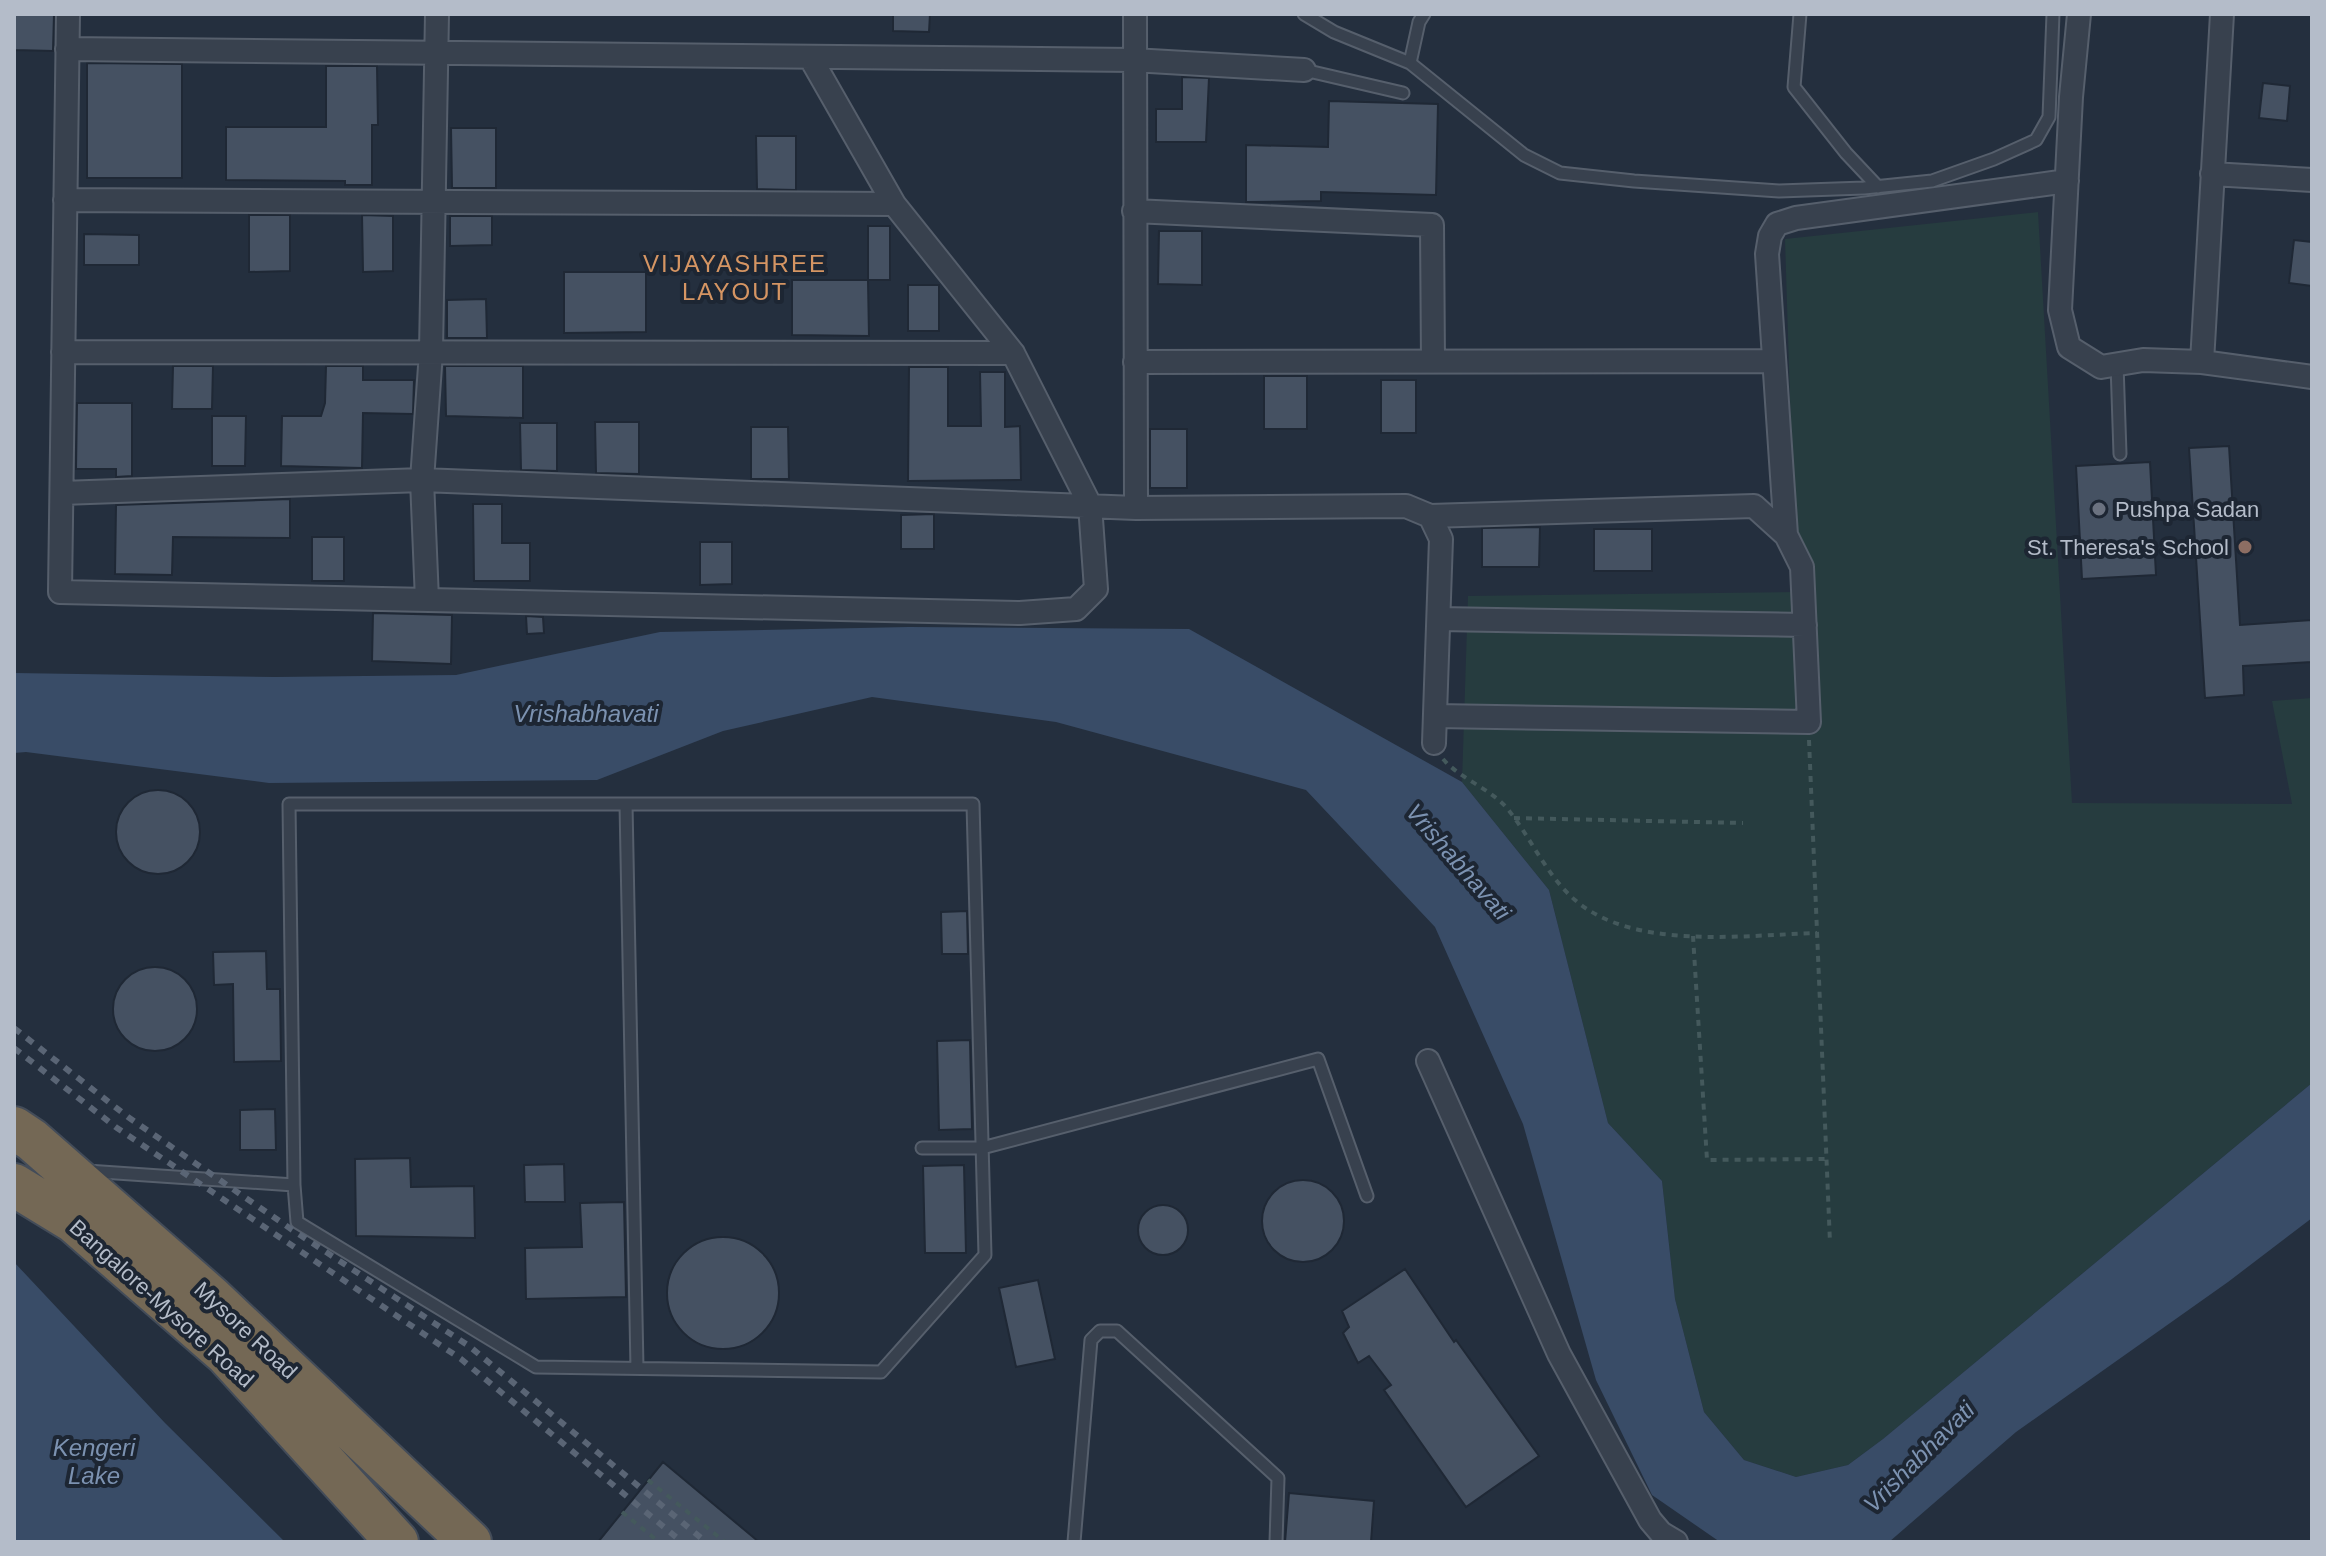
<svg xmlns="http://www.w3.org/2000/svg" width="2326" height="1556" font-family="Helvetica,sans-serif">
	<style>
		.green { fill: #263c3f }
		.water { fill: #394c67 }
		.building { fill: #455162; stroke: #1f2835; stroke-width: 2 }
		.lines { fill: none; stroke-linecap: round; stroke-linejoin: round }
		.lane-casing { stroke: #565f6c; stroke-width: 15 }
		.street-casing { stroke: #565f6c; stroke-width: 26 }
		.highway-casing { stroke: #434c59; stroke-width: 46 }
		.path { stroke: #44595c; stroke-width: 4; stroke-dasharray: 6 6; stroke-linecap: butt }
		.lane { stroke: #38414e; stroke-width: 11 }
		.street { stroke: #38414e; stroke-width: 22 }
		.highway { stroke: #746855; stroke-width: 42 }
		.rail { stroke: #5a6575; stroke-width: 6; stroke-dasharray: 8 8; stroke-linecap: butt }
		.worship-dot { fill: #6b7280; stroke: #1d2633; stroke-width: 3 }
		.education-dot { fill: #8d6e63; stroke: #1d2633; stroke-width: 3 }
		.labels { text-anchor: middle; stroke-width: 8; stroke-linejoin: round; paint-order: stroke }
		.poi-label { font-size: 22px; fill: #b4bcc9; stroke: #1d2633; text-anchor: start }
		.street-label { font-size: 22px; fill: #b4bcc9; stroke: #1d2633 }
		.neighbourhood-label { font-size: 24px; letter-spacing: 2px; fill: #d59563; stroke: #1d2633 }
		.water-label { font-size: 24px; font-style: italic; fill: #7c92b1; stroke: #1d2633 }
	</style>
	<rect width="100%" height="100%" fill="#242f3e"/>
	<!-- green -->
	<path class="green" d="M2038 212 2072 803 2292 804 2272 701 2312 698V1083L1883 1439 1848 1465 1796 1477 1744 1460 1704 1412 1675 1299 1662 1181 1608 1123 1549 890 1462 782 1468 596 1796 592 1785 239Z"/>
	<!-- water -->
	<path class="water" d="M909 627 1189 629 1462 782 1549 890 1608 1123 1662 1181 1675 1299 1704 1412 1744 1460 1796 1477 1848 1465 1883 1439 2312 1083V1218L2228 1282 2016 1432 1889 1542H1720L1652 1495 1596 1380 1523 1124 1435 927 1306 790 1056 722 872 697 723 731 597 780 269 783 26 752 14 753V673L275 677 456 675 660 632Z
		M14 1262 165 1423 285 1542H14Z"/>
	<!-- building -->
	<path class="building" d="M14 14H54L53 51 14 50Z
		M893 14H930L929 32 893 31Z
		M87 63 182 64V178H87Z
		M326 66H377L378 125H372V185H345V181L226 180V127H326Z
		M1182 77 1209 78 1206 142H1156V109H1182Z
		M2263 83 2290 86 2287 121 2259 118Z
		M1329 101 1438 104 1436 195 1321 192V201L1246 202V145L1328 147Z
		M451 128H496V188H452Z
		M756 136H796V190L757 189Z
		M249 215H290V271L249 272Z
		M362 215 393 216V271L363 272Z
		M450 216H492V245L450 246Z
		M868 226H890V280H868Z
		M1159 231H1202V285L1158 284Z
		M84 234 139 235V265H84Z
		M2294 240 2312 242V286L2289 283Z
		M564 272H646V332L564 333Z
		M792 280H868L869 336 792 335Z
		M908 285H939V331H908Z
		M486 299 487 338H447V300Z
		M173 366H213L212 409H172Z
		M326 366H363V380H414L413 414 363 413 362 468 281 466 282 416H321L325 403Z
		M445 366H523V418L446 416Z
		M909 367H948V426H981L980 372H1005V427L1020 426 1021 480 908 481Z
		M1264 376H1307V429H1264Z
		M1381 380H1416V433H1381Z
		M77 403H132V476L116 477V469H76Z
		M212 416H246L245 466H212Z
		M595 422H639V474L596 473Z
		M520 423H557V471L521 470Z
		M751 427H788L789 479H751Z
		M1150 429H1187V488H1150Z
		M2229 446 2240 625 2312 620V662L2243 666 2244 695 2205 698 2189 448Z
		M2150 462 2156 575 2082 579 2076 466Z
		M290 499V538L173 537 172 575 115 574 116 505Z
		M473 504H502V543H530V581H474Z
		M934 514V549H901V515Z
		M1540 527 1539 567H1482V528Z
		M1594 529H1652V571H1594Z
		M312 537H344V581H312Z
		M700 542H732V584L700 585Z
		M373 613 452 615 451 664 372 661Z
		M526 616 543 617 544 633 527 634Z
		M116 832a42 42 0 1 1 84 0a42 42 0 1 1-84 0Z
		M967 911 968 954H942L941 912Z
		M266 951 267 989H280L281 1061 234 1062 233 984 214 985 213 952Z
		M113 1009a42 42 0 1 1 84 0a42 42 0 1 1-84 0Z
		M970 1040 972 1129 939 1130 937 1041Z
		M275 1109 276 1150H240V1110Z
		M410 1158 411 1187 474 1186 475 1238 356 1236 355 1159Z
		M564 1164 565 1202H525L524 1165Z
		M964 1165 966 1253H925L923 1166Z
		M1262 1221a41 41 0 1 1 82 0a41 41 0 1 1-82 0Z
		M624 1202 626 1297 526 1299 525 1248 582 1247 580 1203Z
		M1138 1230a25 25 0 1 1 50 0a25 25 0 1 1-50 0Z
		M667 1293a56 56 0 1 1 112 0a56 56 0 1 1-112 0Z
		M1405 1269 1454 1342 1456 1340 1539 1456 1466 1507 1384 1390 1391 1385 1369 1356 1358 1363 1343 1333 1349 1327 1342 1311Z
		M1038 1280 1055 1359 1016 1367 999 1288Z
		M663 1462 759 1542H598Z
		M1289 1493 1374 1501 1371 1542H1285Z"/>
	<g class="lines">
		<!-- lane casing -->
		<g class="lane-casing">
			<path id="lane" d="M1304 14 1334 32 1410 63 1419 22 1424 14
				M1800 14 1794 87 1846 153 1878 187
				M1410 63 1524 155 1560 173 1634 181 1779 191 1864 188 1932 181 1994 159 2036 140 2049 117 2053 14
				M1304 70 1403 93
				M2117 364 2120 454
				M626 804 637 1368
				M922 1148H982L1318 1059 1367 1196
				M87 1171 294 1185 289 804H973L985 1255 881 1372 536 1367 297 1222 294 1185
				M1074 1542 1091 1340 1100 1331H1117L1278 1478 1276 1542"/>
		</g>
		<!-- street casing -->
		<g class="street-casing">
			<path id="street" d="M68 14 60 592 1020 613 1076 609 1096 589 1090 505 1013 353 894 204 810 57
				M1135 14 1136 508
				M2079 14 2071 97 2060 310 2069 347 2101 367 2143 360 2202 362 2312 377
				M67 49 1133 60 1304 70
				M2212 174 2312 180
				M65 200 894 204
				M1134 211 1432 225 1433 361
				M63 352 1013 353
				M1135 362 1774 361
				M2202 362 2222 14
				M62 493 422 480 1136 508 1406 506 1430 516 1441 539 1434 743
				M1430 516 1754 506 1786 535 1802 567 1809 722 1436 716
				M1786 535 1767 254 1770 236 1777 224 1796 218 2067 181
				M427 600 422 480 431 352 437 14
				M1439 619 1805 625
				M1428 1061 1559 1354 1650 1520 1661 1533 1676 1542"/>
		</g>
		<!-- highway casing -->
		<g class="highway-casing">
			<path id="highway" d="M14 1128 32 1140 211 1297 470 1542
				M14 1185 73 1221 227 1355 397 1542"/>
		</g>
		<!-- path -->
		<path class="path" d="M1809 740 1830 1243
			M1443 759C1461 780 1493 789 1510 812 1532 840 1547 876 1575 900 1634 951 1744 935 1817 933
			M1514 818 1743 823
			M1693 936 1707 1160 1827 1159
			M648 1480 725 1542
			M622 1512 659 1542"/>
		<!-- lane -->
		<use href="#lane" class="lane"/>
		<!-- street -->
		<use href="#street" class="street"/>
		<!-- highway -->
		<use href="#highway" class="highway"/>
		<!-- rail -->
		<path class="rail" d="M14 1028 128 1117 291 1229 469 1346 706 1542
			M14 1048 117 1128 461 1359 682 1542"/>
	</g>
	<!-- markers -->
	<circle class="worship-dot" cx="2099" cy="509" r="8"/>
	<circle class="education-dot" cx="2245" cy="547" r="8"/>
	<g class="labels">
		<!-- poi labels -->
		<g class="poi-label">
			<text x="2115" y="517">Pushpa Sadan</text>
			<text x="2229" y="555" text-anchor="end">St. Theresa's School</text>
		</g>
		<!-- street labels -->
		<g class="street-label">
			<text transform="translate(162 1303) rotate(42)" y="8">Bangalore-Mysore Road</text>
			<text transform="translate(246 1330) rotate(43)" y="8">Mysore Road</text>
		</g>
		<!-- neighbourhood labels -->
		<g class="neighbourhood-label">
			<text x="735" y="272">VIJAYASHREE<tspan x="735" dy="28">LAYOUT</tspan></text>
		</g>
		<!-- water labels -->
		<g class="water-label">
			<text x="586" y="722">Vrishabhavati</text>
			<text transform="translate(1458 862) rotate(49)" y="8">Vrishabhavati</text>
			<text x="94" y="1456">Kengeri<tspan x="94" dy="28">Lake</tspan></text>
			<text transform="translate(1919 1457) rotate(-45)" y="8">Vrishabhavati</text>
		</g>
	</g>
	<!-- border -->
	<rect width="2326" height="1556" fill="none" stroke="#b4bcc9" stroke-width="32"/>
</svg>
